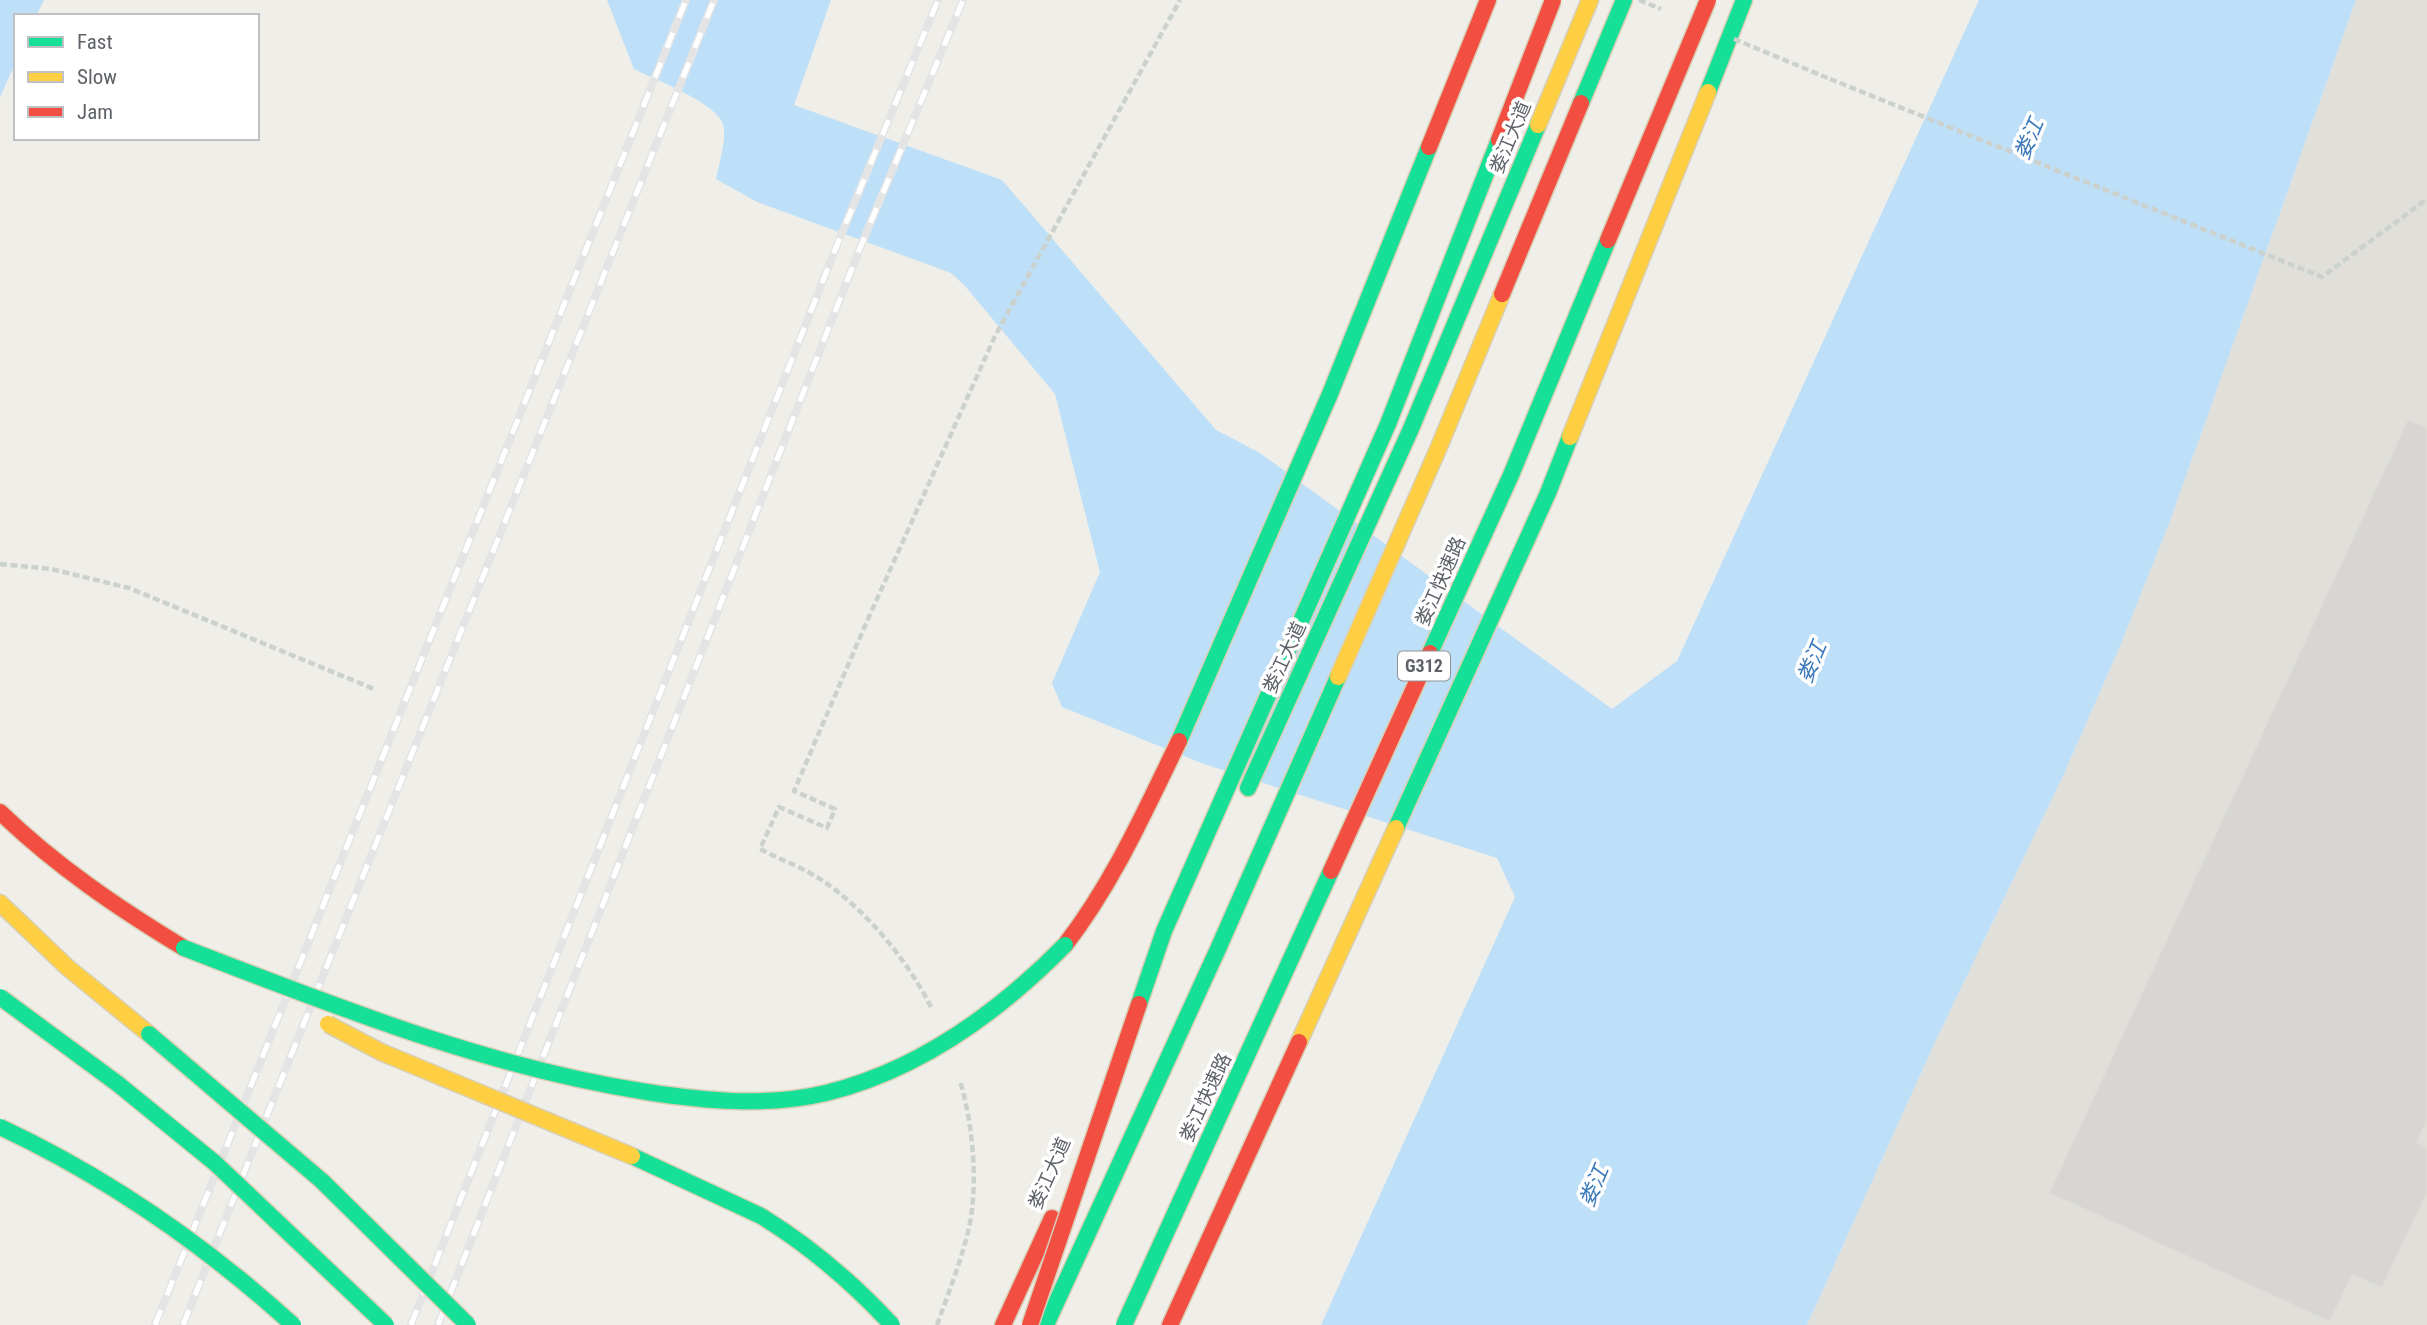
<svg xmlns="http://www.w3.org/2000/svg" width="2427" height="1325" font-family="'Roboto Condensed','Noto Sans SC',sans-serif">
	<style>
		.industrial { fill: #e0dfda }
		.water { fill: #bedff8 }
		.building { fill: #d7d6d3; stroke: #deddd8; stroke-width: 2 }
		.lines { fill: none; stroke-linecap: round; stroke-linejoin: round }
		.fast-casing { stroke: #d8cfb5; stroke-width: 19 }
		.slow-casing { stroke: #d8cfb5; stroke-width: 19 }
		.jam-casing { stroke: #d8cfb5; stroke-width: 19 }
		.path { stroke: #cbd1cd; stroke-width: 4.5; stroke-dasharray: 7 3.5; stroke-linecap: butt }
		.fast { stroke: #16e098; stroke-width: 16 }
		.slow { stroke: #ffcf43; stroke-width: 16 }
		.jam { stroke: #f24e42; stroke-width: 16 }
		.rail-casing { stroke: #e4e4e4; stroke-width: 8 }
		.rail { stroke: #fff; stroke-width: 5; stroke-dasharray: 16; stroke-linecap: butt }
		.fast-bridge-casing { stroke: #d8cfb5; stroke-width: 19; stroke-linecap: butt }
		.slow-bridge-casing { stroke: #d8cfb5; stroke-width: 19; stroke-linecap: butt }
		.jam-bridge-casing { stroke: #d8cfb5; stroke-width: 19; stroke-linecap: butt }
		.path-bridge { stroke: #cbd1cd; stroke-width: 4.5; stroke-dasharray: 7 3.5; stroke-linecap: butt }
		.fast-bridge { stroke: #16e098; stroke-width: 16 }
		.slow-bridge { stroke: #ffcf43; stroke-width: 16 }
		.jam-bridge { stroke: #f24e42; stroke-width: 16 }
		.labels { text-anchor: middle; stroke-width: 7; stroke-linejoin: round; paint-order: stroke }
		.shield { fill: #fff; stroke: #8e9195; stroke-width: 2 }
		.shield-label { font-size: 18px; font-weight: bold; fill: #5e6268 }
		.street-label { font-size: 19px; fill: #5e6268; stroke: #fff }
		.water-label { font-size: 21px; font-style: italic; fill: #3a79bc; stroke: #fff }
	</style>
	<rect width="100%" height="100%" fill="#efeee9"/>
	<!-- industrial -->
	<path class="industrial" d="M2356 0H2427V1325H1807L1936 1040 2063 776 2118 651 2170 521Z"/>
	<!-- water -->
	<path class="water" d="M0 0H44L36 16H16V62L0 97Z
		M607 0H831L794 105 1002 180 1216 430 1260 453 1612 709 1677 661 1979 0H2356L2170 521 2118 651 2063 776 1936 1040 1807 1325H1321L1515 897 1497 858 1204 764 1062 707 1052 683 1100 572 1055 394 965 286 951 273 757 202 716 179C719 164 727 139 723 124 717 103 654 79 634 69Z"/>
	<!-- building -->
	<path class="building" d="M2408 419 2427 427V1120L2417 1142 2427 1147V1193L2382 1288 2352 1275 2330 1322 2049 1193Z"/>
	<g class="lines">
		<!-- fast casing -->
		<g class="fast-casing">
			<path id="fast" d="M1708 92 1744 0
				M1581 103 1624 0
				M1179 741 1330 394 1429 147
				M1248 788 1410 431 1538 125
				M1396 828 1548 493 1570 437
				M1046 1325 1218 949 1338 677"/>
		</g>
		<!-- slow casing -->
		<g class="slow-casing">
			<path id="slow" d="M1538 125 1590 0
				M1570 437 1708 92
				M1338 677 1439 447 1502 294
				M0 903 67 967 149 1034
				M1299 1042 1396 828"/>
		</g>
		<!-- jam casing -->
		<g class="jam-casing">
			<path id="jam" d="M1429 147 1488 0
				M1502 294 1581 103
				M0 812C56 866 118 908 184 948
				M1065 945C1113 883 1145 811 1179 741
				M1003 1325 1052 1218
				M1170 1325 1299 1042"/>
		</g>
		<!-- path -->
		<path class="path" d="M1830 79 2322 277 2427 199
			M0 564 51 569 129 588 374 689
			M931 1007C908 961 866 910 823 881 804 868 781 860 760 849L779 807 827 828 835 809 794 791 864 628 995 336 1180 0
			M937 1325C948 1294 960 1264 968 1232 979 1187 973 1124 960 1081"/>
		<!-- fast -->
		<use href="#fast" class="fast"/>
		<!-- slow -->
		<use href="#slow" class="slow"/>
		<!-- jam -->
		<use href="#jam" class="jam"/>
		<!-- rail casing -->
		<g class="rail-casing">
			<path id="rail" d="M155 1325 686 0
				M183 1325 714 0
				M411 1325 837 245 938 0
				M438 1325 858 253 963 0"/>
		</g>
		<!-- rail -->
		<use href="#rail" class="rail"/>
		<!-- fast-bridge casing -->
		<g class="fast-bridge-casing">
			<path id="fast-bridge" d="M1430 653 1511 475 1608 240
				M184 948C335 1006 486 1067 647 1092 706 1101 767 1107 826 1093 920 1070 998 1013 1065 945
				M0 997 118 1084 215 1163 386 1325
				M1139 1004 1164 931 1388 424 1499 140
				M149 1034 322 1181 468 1325
				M0 1127C109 1178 204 1244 293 1325
				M632 1156 761 1216C810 1246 853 1283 892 1325
				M1124 1325 1331 871"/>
		</g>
		<!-- slow-bridge casing -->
		<g class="slow-bridge-casing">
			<path id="slow-bridge" d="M328 1024 381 1052 632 1156"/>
		</g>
		<!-- jam-bridge casing -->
		<g class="jam-bridge-casing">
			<path id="jam-bridge" d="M1499 140 1553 0
				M1608 240 1708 0
				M1331 871 1430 653
				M1030 1325 1139 1004"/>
		</g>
		<!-- path-bridge -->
		<path class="path-bridge" d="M1639 0 1661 9
			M1734 39 1830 79"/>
		<!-- fast-bridge -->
		<use href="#fast-bridge" class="fast-bridge"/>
		<!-- slow-bridge -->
		<use href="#slow-bridge" class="slow-bridge"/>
		<!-- jam-bridge -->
		<use href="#jam-bridge" class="jam-bridge"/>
	</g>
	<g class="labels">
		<!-- shield labels -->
		<rect class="shield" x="1398" y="651.5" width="52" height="29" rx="5"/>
		<g class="shield-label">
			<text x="1424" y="672">G312</text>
		</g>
		<!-- street labels -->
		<g class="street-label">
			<text transform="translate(1510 137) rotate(-67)" y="7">娄江大道</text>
			<text transform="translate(1440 581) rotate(-66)" y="7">娄江快速路</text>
			<text transform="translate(1284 657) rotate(-65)" y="7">娄江大道</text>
			<text transform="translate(1205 1097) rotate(-65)" y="7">娄江快速路</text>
			<text transform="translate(1049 1173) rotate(-66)" y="7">娄江大道</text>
		</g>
		<!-- water labels -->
		<g class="water-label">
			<text transform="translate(2029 139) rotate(-67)" y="7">娄江</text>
			<text transform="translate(1812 662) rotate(-67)" y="7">娄江</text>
			<text transform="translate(1594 1186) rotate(-67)" y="7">娄江</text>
		</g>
	</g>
	<!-- legend -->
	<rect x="14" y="14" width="245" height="126" fill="#ffffff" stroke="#bfc0c3" stroke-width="2"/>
	<rect x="28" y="37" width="35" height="10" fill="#16e098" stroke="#bfc0c3" stroke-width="2"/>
	<text x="77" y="49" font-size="21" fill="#5e6268">Fast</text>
	<rect x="28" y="72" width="35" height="10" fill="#ffcf43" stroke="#bfc0c3" stroke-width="2"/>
	<text x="77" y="84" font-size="21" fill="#5e6268">Slow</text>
	<rect x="28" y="107" width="35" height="10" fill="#f24e42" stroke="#bfc0c3" stroke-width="2"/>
	<text x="77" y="119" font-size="21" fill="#5e6268">Jam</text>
</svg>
